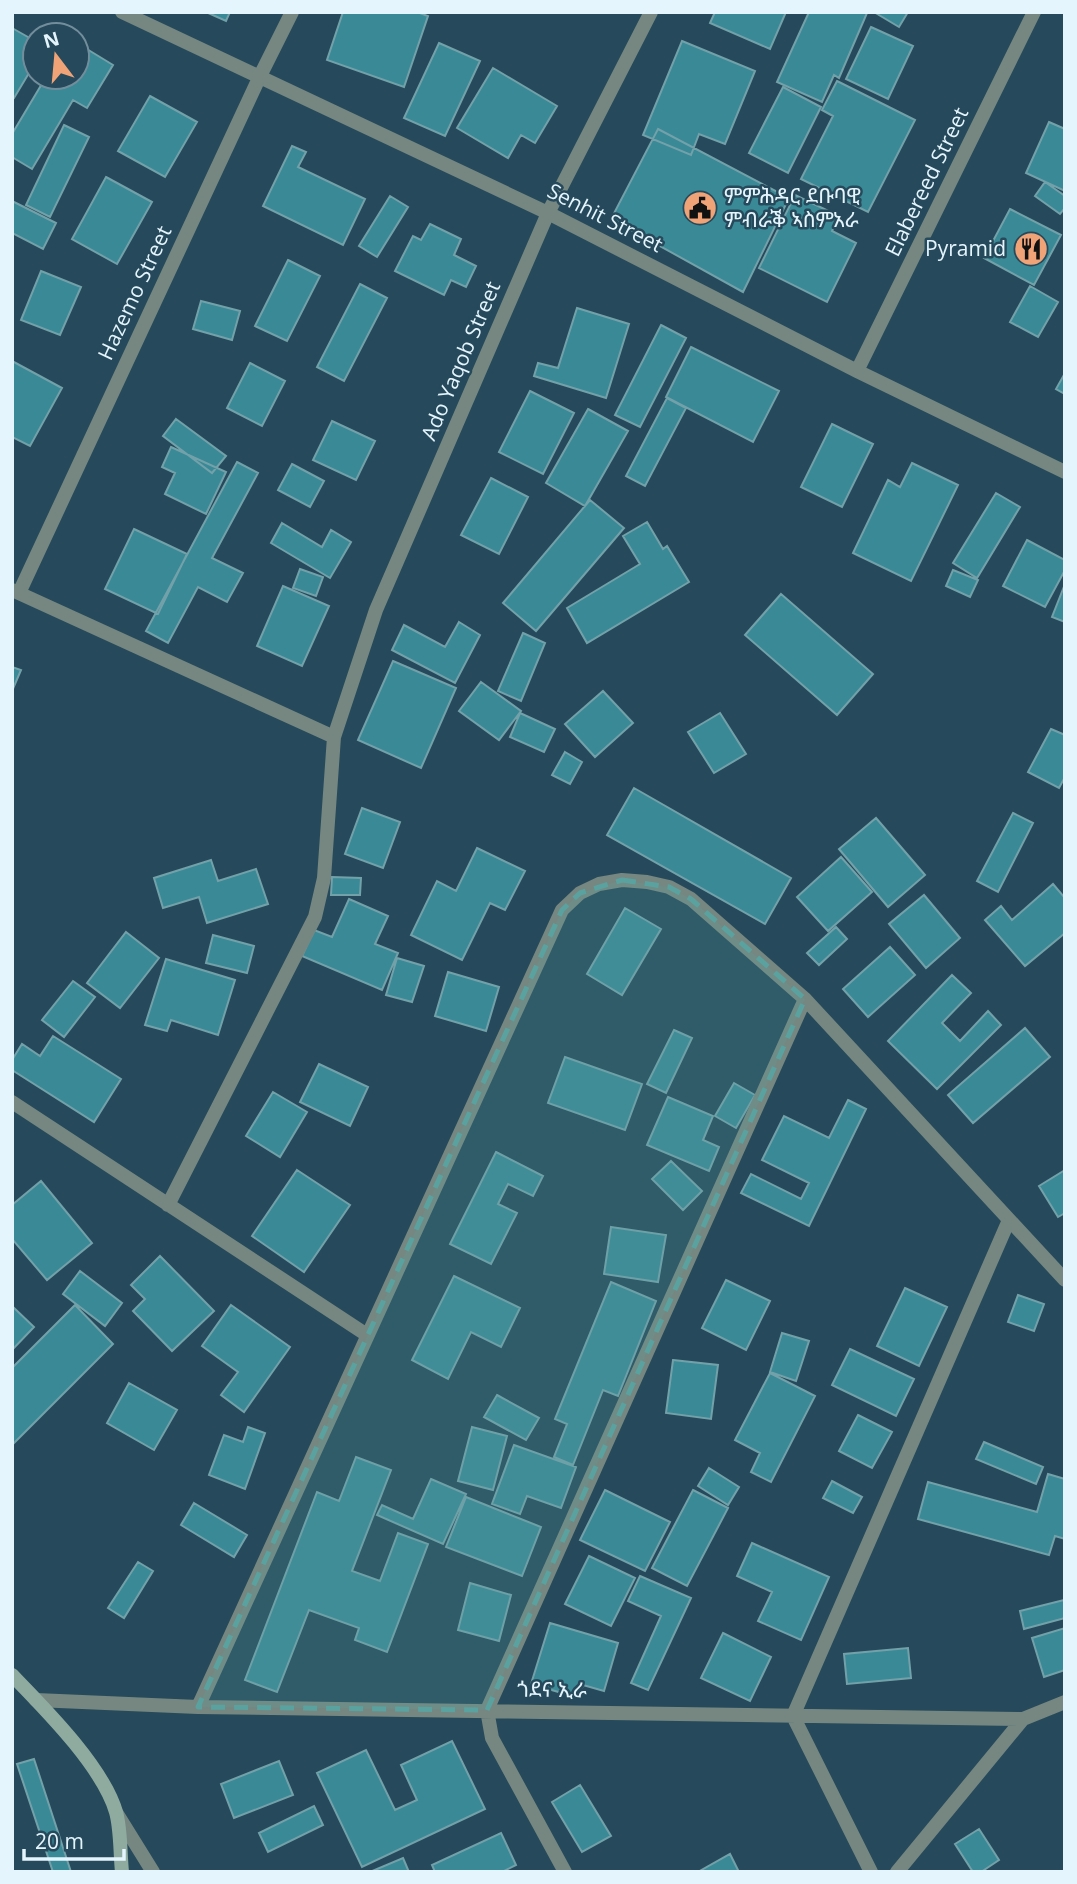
<svg xmlns="http://www.w3.org/2000/svg" width="1077" height="1884" font-family="'Open Sans','Noto Sans Ethiopic',sans-serif">
	<style>
		.building { fill: #3a8996; stroke: #73a1a9; stroke-width: 2 }
		.lines { fill: none; stroke-linecap: round; stroke-linejoin: round }
		.street { stroke: #758780; stroke-width: 14 }
		.secondary { stroke: #8faba0; stroke-width: 14 }
		.marked { fill: #5aa2a0; fill-opacity: 0.2; stroke: #5aa2a0; stroke-width: 5; stroke-dasharray: 14 9; stroke-linejoin: round }
		.labels { text-anchor: middle; stroke-width: 5; stroke-linejoin: round; paint-order: stroke }
		.street-label { font-size: 21px; fill: #e5f5fe; stroke: #264a5b }
		.poi-label { font-size: 21px; fill: #e5f5fe; stroke: #264a5b; text-anchor: start }
	</style>
	<rect width="100%" height="100%" fill="#264a5b"/>
	<!-- building -->
	<path class="building" d="M206 12H230L226 21Z
		M343 12H417L428 16 404 87 327 60Z
		M715 12H786L770 49 710 23Z
		M809 12 867 13 839 78 834 75 822 102 777 82Z
		M874 12H908L899 27Z
		M871 27 913 46 888 99 846 79Z
		M12 28 35 41V63L14 98 12 97Z
		M682 41 755 71 725 144 699 134 691 155 643 135Z
		M77 43 113 65 87 108 73 100 32 169 12 157V134L46 77H77Z
		M439 43 480 61 445 136 404 118Z
		M493 68 557 106 535 143 521 135 508 158 457 128Z
		M837 81 915 120 868 212 801 179 833 116 822 110Z
		M783 87 821 107 788 173 749 153Z
		M150 96 197 122 165 177 118 151Z
		M1049 122 1065 129V191L1026 173Z
		M64 125 89 137 50 217 26 205Z
		M658 129 789 198 743 292 611 219Z
		M292 146 306 152 298 167 365 199 343 245 263 206Z
		M106 177 152 202 117 264 72 239Z
		M1045 182 1065 196V208L1060 214 1035 196Z
		M795 195 839 216 832 231 856 243 827 302 759 268Z
		M390 196 408 207 377 257 359 246Z
		M12 201 56 223 43 249 12 233Z
		M1010 209 1061 235 1034 285 984 258Z
		M430 224 461 239 454 255 476 266 466 287 451 280 444 295 395 271 413 236 421 240Z
		M288 260 320 276 287 341 255 326Z
		M41 271 81 287 60 335 21 320Z
		M360 284 387 298 344 381 317 367Z
		M1030 286 1058 302 1038 337 1010 322Z
		M201 301 240 311 232 340 193 329Z
		M577 308 629 324 606 398 534 376 538 363 558 368Z
		M661 325 686 338 640 427 615 415Z
		M691 347 779 391 753 442 666 397Z
		M12 361 62 388 30 446 12 437Z
		M250 363 285 381 262 426 227 408Z
		M1065 373V394L1056 389Z
		M530 391 574 413 543 474 499 452Z
		M667 398 686 408 645 486 626 476Z
		M588 409 628 431 585 506 546 483Z
		M176 419 226 456 212 473 163 436Z
		M332 421 375 441 356 480 313 460Z
		M832 424 873 444 842 507 801 487Z
		M171 447 226 472 206 514 165 494 175 473 162 467Z
		M237 462 258 473 212 558 243 573 227 602 198 587 168 643 146 631Z
		M912 463 958 485 911 581 853 553 888 480 900 487Z
		M292 464 324 481 310 507 278 490Z
		M491 478 528 497 499 554 461 535Z
		M996 493 1020 507 977 578 953 563Z
		M590 500 624 528 536 631 503 603Z
		M647 522 663 549 667 546 689 582 587 643 567 608 640 564 623 536Z
		M282 523 322 547 331 530 351 542 330 578 271 543Z
		M134 529 187 554 158 614 105 589Z
		M1027 540 1065 560V570L1045 607 1003 586Z
		M300 569 323 577 316 596 293 588Z
		M953 570 978 580 970 597 946 586Z
		M1065 584V622L1052 617Z
		M283 586 329 606 302 666 257 646Z
		M781 594 873 674 837 715 745 635Z
		M459 622 480 635 455 683 392 650 404 625 445 647Z
		M523 633 545 643 521 701 498 691Z
		M393 661 456 688 421 768 358 740Z
		M12 667 21 670 12 691Z
		M481 682 521 711 499 740 459 711Z
		M603 691 633 723 595 757 565 724Z
		M520 713 555 729 544 752 510 737Z
		M720 713 746 754 714 773 688 732Z
		M1051 729 1065 735V777L1059 788 1028 772Z
		M565 752 582 762 570 784 552 775Z
		M634 788 791 878 765 924 607 835Z
		M362 808 400 822 383 868 345 854Z
		M1013 813 1033 823 998 892 977 881Z
		M876 818 925 875 888 907 839 849Z
		M477 848 525 871 505 910 490 903 462 960 411 935 437 881 456 891Z
		M841 857 872 892 828 931 797 897Z
		M211 860 218 881 256 869 268 904 207 923 199 897 163 908 154 878Z
		M332 877 361 878 360 895H331Z
		M1053 884 1065 898V933L1025 966 985 920 1001 906 1012 920Z
		M924 895 960 938 926 968 889 924Z
		M349 899 388 916 375 944 398 953 382 990 302 956 314 930 332 937Z
		M625 908 661 929 622 995 587 974Z
		M836 927 847 939 819 965 807 953Z
		M126 932 159 958 120 1008 87 983Z
		M213 935 254 946 247 973 206 963Z
		M890 947 915 975 868 1017 843 989Z
		M397 958 424 966 412 1002 386 995Z
		M166 959 235 980 218 1035 171 1020 167 1031 145 1025Z
		M448 972 499 987 486 1031 435 1016Z
		M952 975 971 993 942 1023 960 1041 988 1011 1001 1025 937 1089 888 1041Z
		M73 981 95 997 64 1037 42 1020Z
		M1025 1028 1050 1057 973 1123 948 1095Z
		M674 1030 692 1038 666 1093 647 1084Z
		M53 1036 121 1079 94 1122 12 1070V1060L22 1044 40 1056Z
		M565 1057 642 1084 625 1130 548 1103Z
		M319 1064 368 1087 350 1126 300 1102Z
		M734 1083 755 1095 736 1128 715 1116Z
		M273 1092 307 1112 280 1157 246 1136Z
		M668 1097 713 1116 703 1140 719 1147 709 1171 647 1145Z
		M848 1100 866 1109 809 1226 741 1193 751 1174 801 1199 809 1183 762 1160 784 1116 829 1138Z
		M496 1152 543 1176 533 1196 508 1184 498 1204 517 1213 491 1264 450 1244Z
		M671 1161 702 1191 683 1210 652 1179Z
		M297 1170 350 1205 304 1272 252 1236Z
		M1065 1170V1213L1058 1217 1039 1186Z
		M41 1181 92 1243 47 1280 12 1239V1205Z
		M611 1227 666 1235 658 1282 604 1274Z
		M160 1256 214 1311 172 1351 133 1311 145 1299 131 1285Z
		M80 1271 122 1303 105 1326 63 1294Z
		M454 1276 520 1308 501 1347 471 1332 448 1379 412 1360Z
		M726 1280 770 1301 746 1350 702 1328Z
		M611 1282 656 1301 618 1396 603 1390 573 1465 554 1457 567 1424 555 1419Z
		M905 1288 947 1307 919 1366 877 1346Z
		M1018 1295 1044 1304 1034 1331 1008 1322Z
		M75 1305 113 1344 12 1445V1368Z
		M231 1305 290 1347 244 1412 221 1395 238 1372 202 1346Z
		M12 1306 34 1327 12 1350Z
		M782 1333 809 1341 796 1381 770 1372Z
		M850 1349 914 1379 896 1416 832 1385Z
		M673 1360 718 1365 711 1419 666 1413Z
		M770 1373 815 1396 771 1482 751 1472 760 1453 735 1440Z
		M129 1383 177 1410 154 1450 107 1423Z
		M497 1395 539 1418 526 1440 484 1417Z
		M858 1415 892 1432 872 1468 839 1451Z
		M248 1427 265 1433 245 1489 209 1475 224 1435 243 1442Z
		M472 1427 507 1436 493 1490 458 1481Z
		M984 1442 1043 1467 1036 1484 976 1459Z
		M514 1445 576 1467 561 1508 527 1496 520 1514 492 1504Z
		M356 1457 391 1470 352 1571 380 1581 398 1533 428 1544 387 1652 355 1640 359 1628 309 1610 277 1692 245 1680 317 1492 339 1501Z
		M709 1468 739 1487 728 1505 698 1486Z
		M1048 1474 1065 1479V1539L1055 1536 1049 1555 918 1519 928 1482 1037 1512Z
		M431 1479 466 1494 443 1544 377 1515 382 1505 413 1519Z
		M832 1481 862 1497 853 1513 823 1498Z
		M605 1490 670 1522 645 1571 580 1540Z
		M693 1490 728 1508 687 1586 652 1568Z
		M466 1497 541 1527 522 1576 446 1547Z
		M194 1503 247 1535 234 1557 181 1525Z
		M752 1543 829 1577 801 1640 758 1621 772 1592 737 1576Z
		M589 1556 635 1578 611 1626 565 1604Z
		M138 1562 153 1571 124 1618 108 1608Z
		M640 1576 691 1598 648 1690 631 1683 661 1616 628 1601Z
		M470 1583 511 1595 499 1641 458 1630Z
		M1064 1600 1065 1618 1024 1629 1020 1611Z
		M550 1623 618 1643 604 1691 583 1685 579 1698 531 1684Z
		M1065 1628V1670L1044 1677 1032 1638Z
		M723 1633 771 1657 750 1701 701 1678Z
		M908 1648 911 1678 847 1684 844 1654Z
		M452 1741 485 1809 362 1867 317 1773 366 1750 395 1810 417 1800 401 1765Z
		M34 1759 71 1872H53L17 1764Z
		M279 1761 293 1795 234 1818 221 1784Z
		M580 1785 611 1836 582 1852 552 1802Z
		M314 1806 323 1825 268 1852 259 1833Z
		M979 1829 999 1860 981 1872H973L955 1844Z
		M501 1833 516 1865 502 1872H435L432 1865Z
		M730 1854 739 1872H698Z
		M403 1858 409 1872H370Z"/>
	<g class="lines">
		<!-- street -->
		<path class="street" d="M122 12 548 213 857 371 1065 472
			M857 371 1034 12
			M12 590 334 737
			M19 593 260 76 292 12
			M12 1102 367 1335
			M168 1205 315 917 324 878 334 737 376 610 548 213 651 12
			M36 1700 198 1707 1023 1719 1065 1702
			M198 1707 562 910 580 893 599 884 622 880 647 882 669 887 691 899 805 999 1065 1280
			M117 1814 153 1872
			M565 1872 492 1738 487 1710 805 999
			M871 1872 793 1716 1009 1220
			M897 1872 1023 1719"/>
		<!-- secondary -->
		<path class="secondary" d="M12 1675C45 1709 103 1767 116 1812 121 1830 120 1853 122 1872"/>
	</g>
	<!-- marked area -->
	<path class="marked" d="M622 880 669 887 691 899 805 999 487 1710 198 1707 562 910 580 893Z"/>
	<!-- icons -->
	<defs>
		<g id="civic-disc" transform="scale(1.75)"><circle r="9.5" fill="#efa377" stroke="#264a5b"/><path d="M-.6-6.5H3V-4.5H.6V-3L4-1V1h2V6H-6V1h2V-1L-.6-3ZM-1.2 2.5V6h2.4V2.5Z" fill="#111"/></g>
		<g id="restaurant-disc" transform="scale(1.75)"><circle r="9.5" fill="#efa377" stroke="#264a5b"/><path d="M-5-6h1v4h1v-4h1v4h1v-4h1v5L-1.5 .5V6h-2V.5L-5-1ZM5-6V6H3V1.5H1.5Q1.5-4 5-6Z" fill="#111"/></g>
	</defs>
	<g fill-rule="evenodd">
		<use href="#civic-disc" x="700" y="208"/>
		<use href="#restaurant-disc" x="1031" y="249"/>
	</g>
	<g class="labels">
		<!-- street labels -->
		<g class="street-label">
			<text transform="translate(927 182) rotate(-64)" y="7">Elabereed Street</text>
			<text transform="translate(605 218) rotate(27)" y="7">Senhit Street</text>
			<text transform="translate(135 293) rotate(-65)" y="7">Hazemo Street</text>
			<text transform="translate(461 361) rotate(-67)" y="7">Ado Yaqob Street</text>
			<text transform="translate(552 1690) rotate(1)" y="7">ጎደና ኢራ</text>
		</g>
		<!-- poi labels -->
		<g class="poi-label">
			<text x="724" y="203">ምምሕዳር ደቡባዊ<tspan x="724" dy="24">ምብራቕ ኣስምአራ</tspan></text>
			<text x="1006" y="256" text-anchor="end">Pyramid</text>
		</g>
	</g>
	<!-- border -->
	<rect width="1077" height="1884" fill="none" stroke="#e5f5fe" stroke-width="28"/>
	<!-- north arrow -->
	<g transform="translate(56 56) rotate(344)"><circle r="33" fill="#264a5b" stroke="#728e9c" stroke-width="2"/>
	<path d="M0-5L12 26L0 18L-12 26Z" fill="#efa377"/>
	<text y="-10" font-size="19" font-weight="bold" text-anchor="middle" fill="#e5f5fe">N</text>
	</g>
	<!-- scale -->
	<path d="M24 1849v10h100v-10" fill="none" stroke="#e5f5fe" stroke-width="3.5"/>
	<text x="35" y="1849" font-size="21" fill="#e5f5fe" stroke="#264a5b" stroke-width="5" paint-order="stroke">20 m</text>
</svg>
